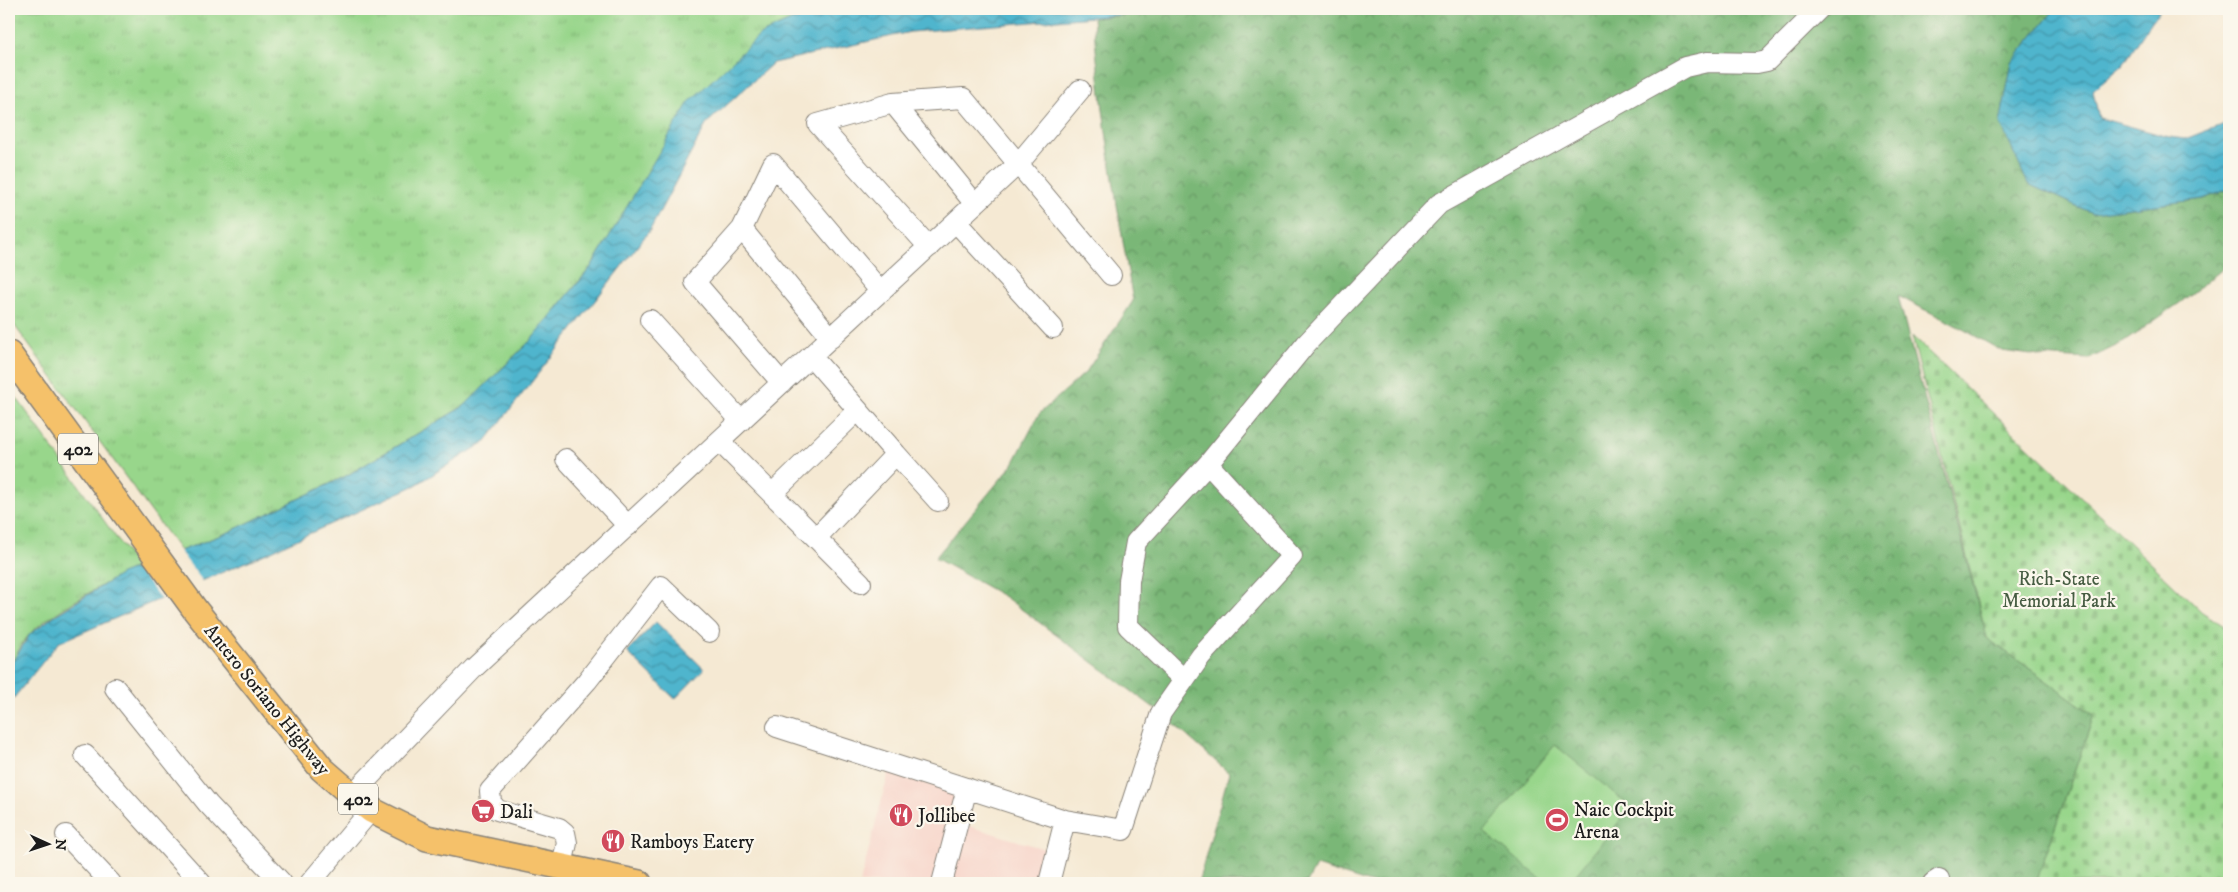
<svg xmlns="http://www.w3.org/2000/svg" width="2238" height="892" font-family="'IM FELL DW Pica',serif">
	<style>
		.built { fill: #f7d1c6 }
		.grass { fill: url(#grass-tufts); stroke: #5a7954 }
		.forest { fill: url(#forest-crowns); stroke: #4b6a4a }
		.cemetery { fill: url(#cemetery-stones); stroke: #5a7954 }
		.park { fill: #98d68b; stroke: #5a7954 }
		.water { fill: url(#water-waves); stroke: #366874 }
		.pier { fill: #f5e9d3 }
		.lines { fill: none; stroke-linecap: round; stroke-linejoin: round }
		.minor-casing { stroke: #888278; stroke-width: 22 }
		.major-casing { stroke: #888278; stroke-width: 28 }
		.minor { stroke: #fff; stroke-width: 20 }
		.major { stroke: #f5c16b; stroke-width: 25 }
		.labels { text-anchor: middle; stroke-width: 4.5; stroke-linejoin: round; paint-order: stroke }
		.shield { fill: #fbf7ec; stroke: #5f5e5a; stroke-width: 1 }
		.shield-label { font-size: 18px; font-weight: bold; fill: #1c1c1c }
		.park-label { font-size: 19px; fill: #475d43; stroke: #fbf7ec }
		.street-label { font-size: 19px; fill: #1c1c1c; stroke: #fbf7ec }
		.poi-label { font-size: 19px; fill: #1c1c1c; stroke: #fbf7ec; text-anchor: start }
	</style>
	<defs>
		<pattern id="grass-tufts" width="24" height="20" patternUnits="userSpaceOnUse" patternTransform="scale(1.25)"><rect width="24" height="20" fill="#98d68b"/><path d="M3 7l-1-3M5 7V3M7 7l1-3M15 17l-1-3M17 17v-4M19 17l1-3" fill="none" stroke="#82b777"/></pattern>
		<pattern id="forest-crowns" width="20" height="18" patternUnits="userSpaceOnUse" patternTransform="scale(1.25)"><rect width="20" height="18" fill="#7ab777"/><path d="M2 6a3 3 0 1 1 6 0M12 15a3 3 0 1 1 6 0" fill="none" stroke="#639461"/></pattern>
		<pattern id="cemetery-stones" width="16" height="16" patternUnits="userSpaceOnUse" patternTransform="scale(1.25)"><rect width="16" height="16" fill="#98d68b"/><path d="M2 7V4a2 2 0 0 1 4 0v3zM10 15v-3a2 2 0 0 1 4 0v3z" fill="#82b777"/></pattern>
		<pattern id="water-waves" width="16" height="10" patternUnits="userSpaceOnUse" patternTransform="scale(1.25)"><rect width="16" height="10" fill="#4fb5cd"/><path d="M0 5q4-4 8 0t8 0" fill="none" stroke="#4192a6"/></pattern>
	</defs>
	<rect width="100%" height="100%" fill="#fbf7ec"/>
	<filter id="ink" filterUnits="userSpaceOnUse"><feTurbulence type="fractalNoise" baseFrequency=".02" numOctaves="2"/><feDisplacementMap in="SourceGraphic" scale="10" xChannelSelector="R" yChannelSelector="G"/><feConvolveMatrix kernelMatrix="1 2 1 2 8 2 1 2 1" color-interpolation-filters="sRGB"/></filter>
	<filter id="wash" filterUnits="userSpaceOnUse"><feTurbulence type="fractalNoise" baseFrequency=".0096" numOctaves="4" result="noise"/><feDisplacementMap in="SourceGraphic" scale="20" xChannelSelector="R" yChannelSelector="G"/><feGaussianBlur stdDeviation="1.12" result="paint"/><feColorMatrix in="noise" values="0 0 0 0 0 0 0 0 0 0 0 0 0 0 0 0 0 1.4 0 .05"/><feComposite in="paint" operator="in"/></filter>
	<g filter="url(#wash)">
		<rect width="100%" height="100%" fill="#f5e9d3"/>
		<!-- built -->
		<path class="built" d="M889 772 959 794 935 883H860Z
			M965 825 1051 851 1044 883H952Z"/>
		<!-- grass -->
		<path class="grass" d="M9 9H831L811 12 761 34 626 210 590 268 531 340 464 406 346 476 229 532 180 551 9 318Z
			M9 387 137 567C114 578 45 616 29 635 21 644 15 657 9 668Z"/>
		<!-- forest -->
		<path class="forest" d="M1191 9H2055L2012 62 2001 120 2028 184 2092 213 2203 199 2229 189V264L2181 302 2124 342 2089 359 2039 356 2002 351 1959 327 1898 296 1987 638 2094 715 2036 883H1370L1316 866 1307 883H1198L1229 773 1161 713 1005 597 935 558 1013 464 1039 414 1086 372 1133 301C1117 207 1101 113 1093 18Z"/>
		<!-- cemetery -->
		<path class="cemetery" d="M1912 336 2202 612 2229 629V883H2036L2094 715 1987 638Z"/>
		<!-- park -->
		<path class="park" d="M1555 745 1631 807 1569 883H1546L1484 832Z"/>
		<!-- water -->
		<path class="water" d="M831 9H1191L910 32 773 63 707 123 650 230 485 442 416 485 267 553 58 643 9 704V668L30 634 54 616 121 574 229 532 346 476 464 406 531 340 591 267 689 102 761 34 811 12Z
			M2055 9H2160L2123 65 2093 91 2099 118 2169 137 2185 139 2229 122V189L2203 199 2092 213 2028 184 2000 123 2012 62Z
			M656 622 704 669 675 699 627 652Z"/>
		<!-- pier -->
		<path class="pier" d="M178 549 204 583 162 601 136 566Z"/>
	</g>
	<g filter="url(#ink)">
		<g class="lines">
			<!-- minor casing -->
			<g class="minor-casing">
				<path id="minor" d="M893 103 975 204
					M956 222 1053 328
					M742 229 831 338
					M929 247 818 124 893 103 963 98 1111 275
					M650 320 741 421
					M782 383 695 282 742 229 773 164 881 292
					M719 441 816 538 896 454 811 356
					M896 454 938 501
					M566 459 628 526
					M772 494 858 410
					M816 538 861 583
					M1184 680 1128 626 1129 581 1136 542 1208 464
					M115 688 208 804 282 883
					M777 727 1065 820
					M85 755 201 883
					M352 795 474 668 1019 163 1080 90
					M66 835 111 883
					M562 865 567 843 565 833 559 828 497 810 491 802 490 791 587 681 661 586 709 632
					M310 883 371 810
					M942 883 967 788
					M1049 883 1065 820 1123 830 1161 713 1201 656 1292 556 1208 464 1306 344 1439 204 1685 67 1707 62 1757 63 1767 61 1819 9
					M1933 883 1939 879"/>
			</g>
			<!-- major casing -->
			<g class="major-casing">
				<path id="major" d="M9 354 196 611 322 769 352 795 371 810 427 838 639 883"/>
			</g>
			<!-- minor -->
			<use href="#minor" class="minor"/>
			<!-- major -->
			<use href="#major" class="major"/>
		</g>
	</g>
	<!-- icons -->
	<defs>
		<g id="supermarket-disc" transform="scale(1.25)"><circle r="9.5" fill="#d1495b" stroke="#fbf7ec"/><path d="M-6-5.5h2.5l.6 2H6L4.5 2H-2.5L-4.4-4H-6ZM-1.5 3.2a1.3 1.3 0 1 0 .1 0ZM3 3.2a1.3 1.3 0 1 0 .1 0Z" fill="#fff"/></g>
		<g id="restaurant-disc" transform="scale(1.25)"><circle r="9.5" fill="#d1495b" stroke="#fbf7ec"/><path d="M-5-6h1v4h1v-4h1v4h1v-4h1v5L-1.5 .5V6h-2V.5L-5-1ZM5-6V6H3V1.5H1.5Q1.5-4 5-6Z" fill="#fff"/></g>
		<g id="stadium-disc" transform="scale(1.25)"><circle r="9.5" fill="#d1495b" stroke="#fbf7ec"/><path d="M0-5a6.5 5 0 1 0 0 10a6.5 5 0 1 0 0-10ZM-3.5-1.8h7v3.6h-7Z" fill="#fff"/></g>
	</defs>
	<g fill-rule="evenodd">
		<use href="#supermarket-disc" x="483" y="811"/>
		<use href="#restaurant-disc" x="901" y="815"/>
		<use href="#stadium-disc" x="1557" y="820"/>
		<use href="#restaurant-disc" x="613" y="841"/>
	</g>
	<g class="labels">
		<!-- shield labels -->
		<g class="shield">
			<rect x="58" y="433.5" width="40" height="31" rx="4"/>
			<rect x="338" y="783.5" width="40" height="31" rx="4"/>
		</g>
		<g class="shield-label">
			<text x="78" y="455">402</text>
			<text x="358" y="805">402</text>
		</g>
		<!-- park labels -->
		<g class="park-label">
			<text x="2059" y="585">Rich-State<tspan x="2059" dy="22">Memorial Park</tspan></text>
		</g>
		<!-- street labels -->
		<g class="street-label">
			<text transform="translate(268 699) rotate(51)" y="7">Antero Soriano Highway</text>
		</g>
		<!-- poi labels -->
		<g class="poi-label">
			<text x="1574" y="816">Naic Cockpit<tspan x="1574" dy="22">Arena</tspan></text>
			<text x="500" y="818">Dali</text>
			<text x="918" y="822">Jollibee</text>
			<text x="630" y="848">Ramboys Eatery</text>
		</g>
	</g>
	<!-- margin -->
	<rect width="2238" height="892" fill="none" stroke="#fbf7ec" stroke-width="30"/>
	<!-- north arrow -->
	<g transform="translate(48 844) rotate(93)" stroke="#fbf7ec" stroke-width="4" paint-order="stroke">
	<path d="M0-4L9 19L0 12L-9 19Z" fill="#1c1c1c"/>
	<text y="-8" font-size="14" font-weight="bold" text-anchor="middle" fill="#1c1c1c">N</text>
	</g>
</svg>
